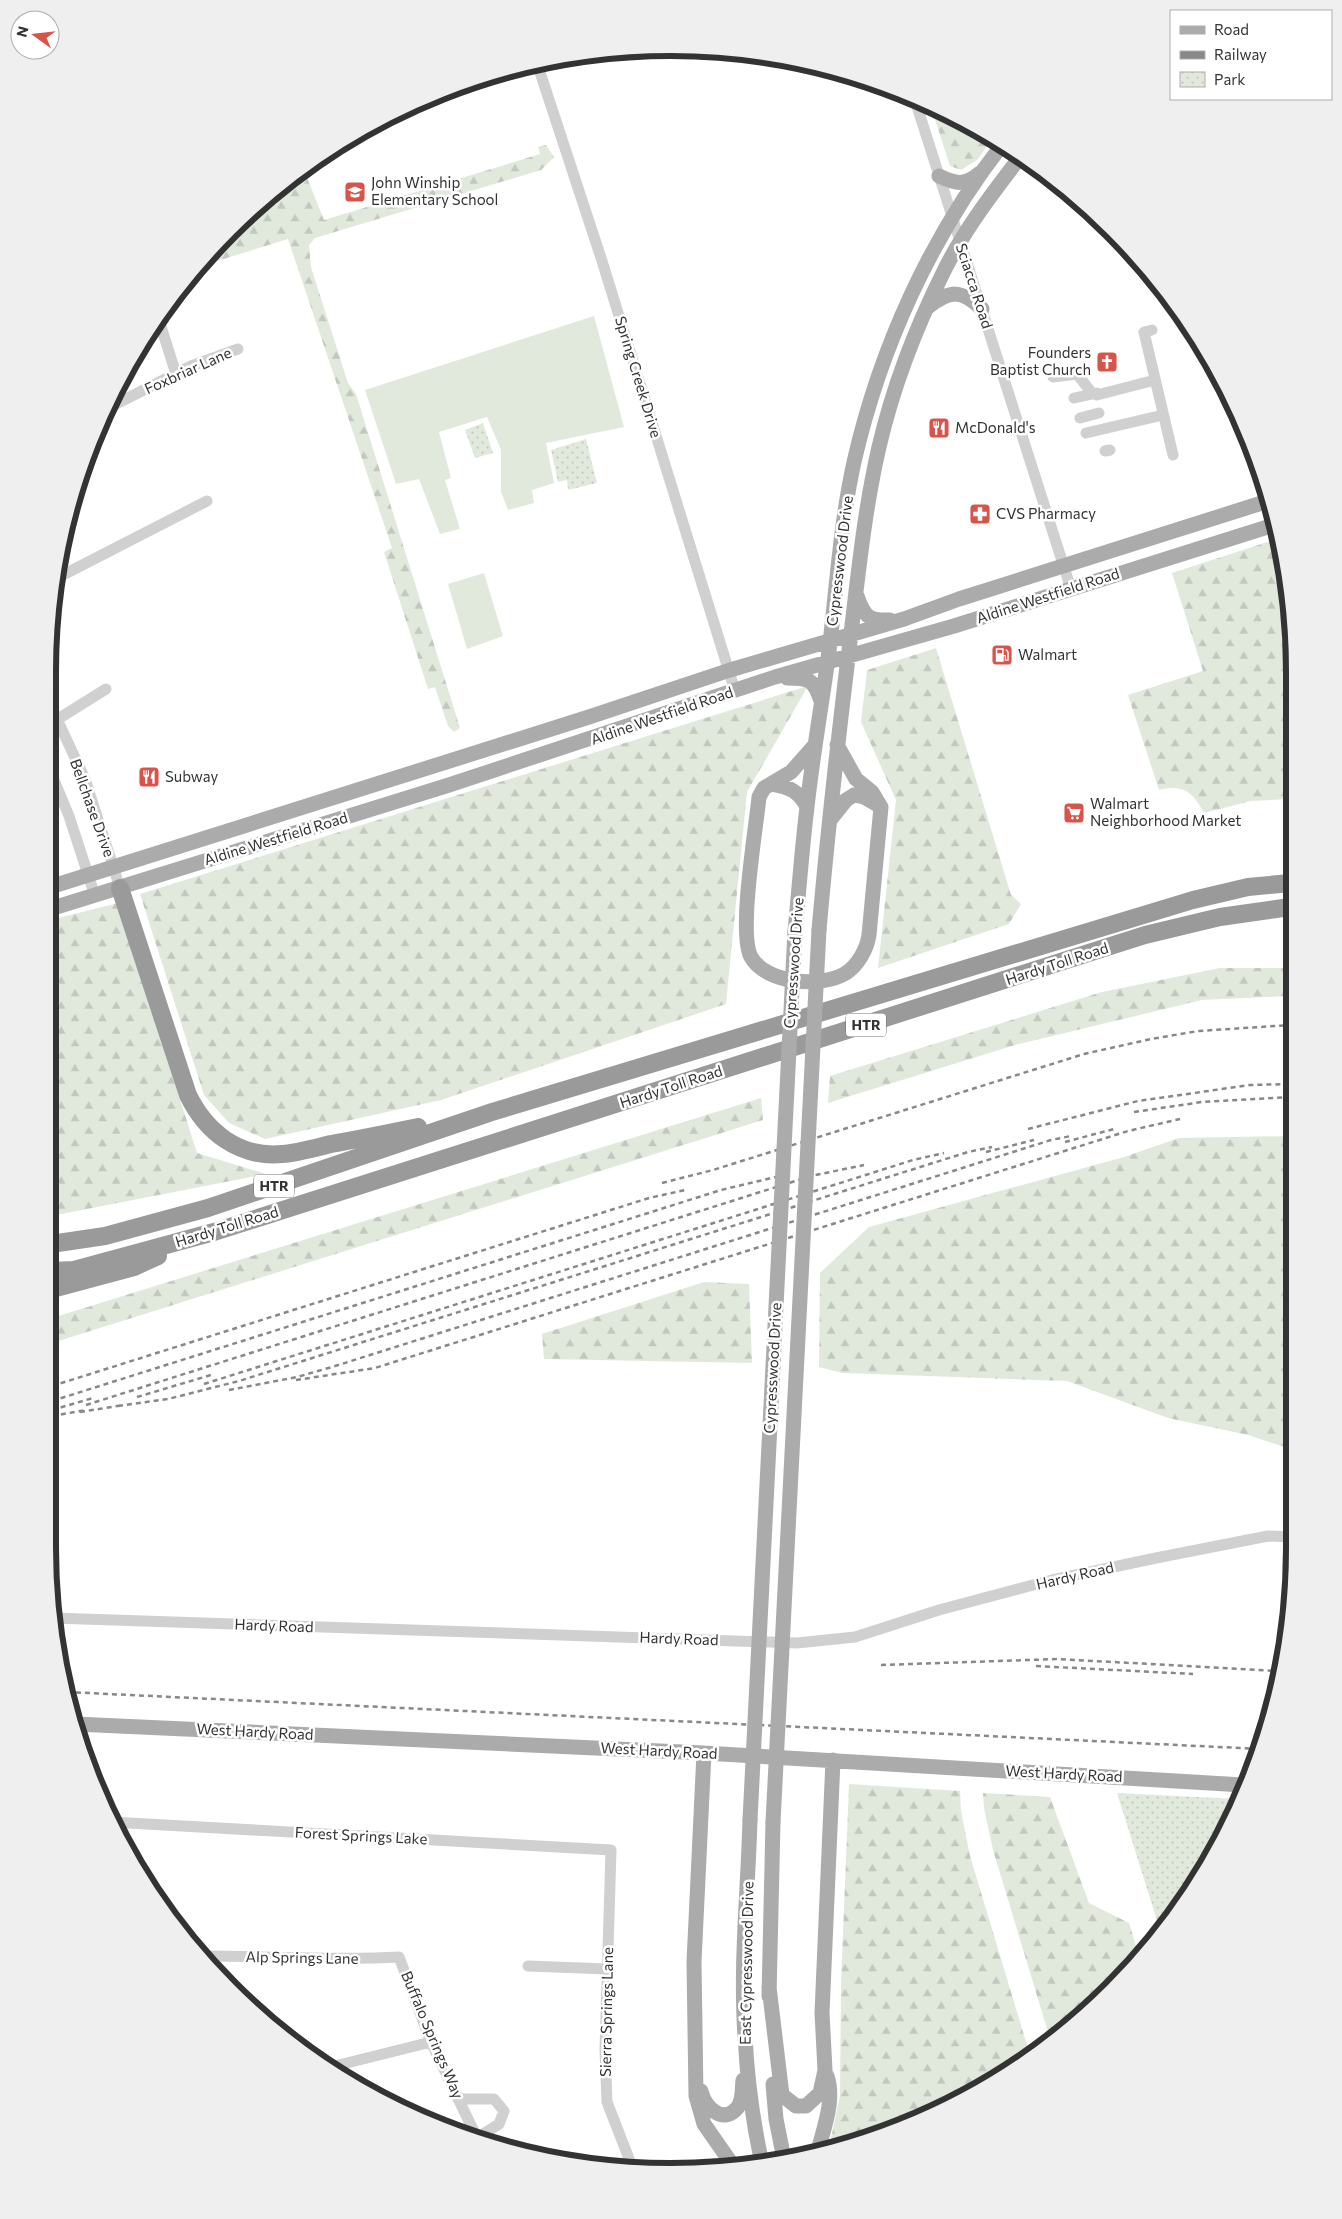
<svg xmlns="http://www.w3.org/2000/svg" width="1342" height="2219" font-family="Commissioner,sans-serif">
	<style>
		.grass { fill: #e1e9dd }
		.forest { fill: url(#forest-firs) }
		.park { fill: url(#park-dots) }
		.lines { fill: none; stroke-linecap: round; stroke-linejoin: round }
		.minor { stroke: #d0d0d0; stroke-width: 11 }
		.major { stroke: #ababab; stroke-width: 15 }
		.highway { stroke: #9a9a9a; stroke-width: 18 }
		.rail { stroke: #888; stroke-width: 2.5; stroke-dasharray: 5 4; stroke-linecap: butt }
		.major-bridge { stroke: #ababab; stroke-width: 15 }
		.labels { text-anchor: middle; stroke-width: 5; stroke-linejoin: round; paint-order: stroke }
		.shield { fill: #fff; stroke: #707070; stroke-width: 1 }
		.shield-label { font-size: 14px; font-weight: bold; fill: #333 }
		.poi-label { font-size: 15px; fill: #333; stroke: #fff; text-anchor: start }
		.street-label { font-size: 15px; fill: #333; stroke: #fff }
		.rim { fill: none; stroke: #333; stroke-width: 6 }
	</style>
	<defs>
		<pattern id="forest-firs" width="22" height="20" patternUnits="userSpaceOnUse" patternTransform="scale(1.25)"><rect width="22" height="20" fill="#e1e9dd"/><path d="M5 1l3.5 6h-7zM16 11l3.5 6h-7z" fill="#c2c8be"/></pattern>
		<pattern id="park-dots" width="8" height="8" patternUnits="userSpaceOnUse" patternTransform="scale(1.25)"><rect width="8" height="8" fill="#e1e9dd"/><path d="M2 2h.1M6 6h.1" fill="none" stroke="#c2c8be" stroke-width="1.8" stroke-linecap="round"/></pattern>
	</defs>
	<rect width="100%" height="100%" fill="#fff"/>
	<!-- grass -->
	<path class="grass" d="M594 316 624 427 546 443 554 483 532 490 534 503 508 510 501 492V450L487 417 439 432 451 478 445 480 460 529 440 534 419 479 396 484 365 390Z
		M484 573 503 636 467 649 448 584Z"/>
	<!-- forest -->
	<path class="forest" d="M931 107 992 139 977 160 961 170 950 166Z
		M546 145 554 157 541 170 315 238 309 245 311 267 348 383 356 394 460 728 454 732 448 726 435 687 428 689 384 552 392 548 288 239 211 263 208 257 230 230 304 170 324 220 540 154 538 147Z
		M1277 539 1289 590 1290 799 1251 801 1204 813C1193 792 1183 784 1159 790L1128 695 1203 671 1172 573Z
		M936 648 1011 895 1021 904 1009 924 878 968 896 800 861 722 867 670Z
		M808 686 747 792 726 1004 441 1100 265 1139 229 1123 204 1095 140 894Z
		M118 903 197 1153 266 1174 51 1216 50 920Z
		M1220 968H1291V996L1202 1000 1015 1045 828 1103 830 1076 1102 992Z
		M761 1098 763 1120 52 1343V1318Z
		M1291 1136 1293 1450 1248 1435 1168 1418 1067 1381 842 1373 819 1367 820 1273 869 1227 1124 1157 1179 1138Z
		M704 1282 749 1284 752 1363 544 1359 542 1334Z
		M849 1784 960 1791 961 1811 970 1856 1030 2055 947 2107 871 2138 829 2148 840 2095 841 1983Z
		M983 1793 1050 1797 1089 1903 1129 1923 1139 1956 1112 1989 1051 2042 993 1850 984 1808Z"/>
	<!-- park -->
	<path class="park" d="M483 423 493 453 475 458 465 430Z
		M586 439 597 483 568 490 567 480 558 482 551 450Z
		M1117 1793 1237 1799 1189 1895 1160 1930Z"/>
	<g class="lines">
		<!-- minor -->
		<path class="minor" d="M537 63 602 261 735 691
			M914 97 1071 589
			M158 317 176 374
			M1152 330 1144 332 1173 455
			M1053 377 1077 374 1092 393
			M1074 398 1097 393V395L1155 380
			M112 406 191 366 238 349
			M1080 418 1099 413
			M1086 433 1163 415
			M1105 451 1110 450
			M59 577 207 501
			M49 702 85 779 120 888
			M49 732 58 719 106 689
			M49 768 69 816 95 896
			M53 1618 797 1643 855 1637 939 1610 1052 1580 1156 1558 1268 1536 1293 1537
			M111 1822 611 1850 605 2050 607 2102 633 2169
			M205 1956C270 1956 335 1961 399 1957L431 2042 478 2140
			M528 1966 607 1969
			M331 2067 431 2042
			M458 2099H494L504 2111 499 2124 477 2138"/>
		<!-- major -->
		<path class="major" d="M939 176C956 184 965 186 980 173
			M928 307C950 290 961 289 982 309
			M857 596C864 616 868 621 890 620
			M787 678C809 678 814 679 821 701
			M815 745 791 772 764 788 759 797C756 829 738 933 751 957 766 984 822 988 846 973 858 965 867 949 869 935L881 807 872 792 856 779 837 745
			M772 784C789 787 799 791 807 807
			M830 820 846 800 854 795 864 797 878 805
			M50 887 589 717 730 670 904 619 959 599 1268 501
			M50 909 449 785 775 677 954 626 1274 525
			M819 930C827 839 837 749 848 658 857 588 863 516 879 447 893 387 916 327 944 271 964 230 994 191 1021 156
			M795 931C799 890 802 848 807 807 813 752 823 698 830 643 837 582 841 521 854 462 880 348 931 236 1002 145
			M75 1724 704 1753 1243 1785
			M704 1753 694 1962 696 2096 704 2124 734 2167
			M750 1820C748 1892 740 1965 745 2036 747 2079 753 2122 762 2164
			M769 1987 782 2095 796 2106H806L820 2093 825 2070 822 2013 833 1760
			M769 1996 773 1822
			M773 2084 776 2119 784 2159
			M701 2091C705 2107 723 2126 738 2107 743 2100 742 2089 743 2080
			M818 2151C824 2127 835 2100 827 2076"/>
		<!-- highway -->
		<path class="highway" d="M120 888 188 1095C206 1132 239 1158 282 1154 298 1153 315 1148 331 1144 360 1139 389 1133 418 1127
			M51 1244 105 1236 208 1208 492 1112 1193 900 1248 887 1290 883
			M51 1271 74 1270 214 1232 1145 935 1220 917 1290 907
			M52 1289 134 1267 158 1256"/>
		<!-- rail -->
		<path class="rail" d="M1134 1112 1202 1102 1291 1097
			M1028 1129 1138 1101 1250 1085 1291 1084
			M1065 1142 1114 1129
			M986 1152 1034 1140
			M662 1183 713 1170 1084 1054 1151 1039 1198 1031 1291 1025
			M296 1380 375 1368 1128 1131 1180 1119
			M204 1384 913 1160 944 1153
			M52 1386 649 1198 685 1190
			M229 1390 297 1377 332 1367 1051 1140 1071 1136
			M137 1397 211 1375
			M52 1401 721 1190 780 1176
			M86 1405 811 1176 864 1165
			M118 1406 168 1399 239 1381 968 1152 992 1147
			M52 1410 93 1398
			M80 1412 124 1405
			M52 1416 86 1410
			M881 1665 1058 1659 1277 1671
			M1036 1666 1193 1674
			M67 1692 1261 1749"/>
		<!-- major-bridge -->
		<path class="major-bridge" d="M750 1820 795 931
			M773 1822 819 930"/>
	</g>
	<!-- icons -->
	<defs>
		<g id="school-square" transform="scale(1.125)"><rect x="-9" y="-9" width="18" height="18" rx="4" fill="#d65449" stroke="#fff"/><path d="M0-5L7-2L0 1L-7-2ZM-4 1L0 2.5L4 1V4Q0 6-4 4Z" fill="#fff"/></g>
		<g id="church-square" transform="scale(1.125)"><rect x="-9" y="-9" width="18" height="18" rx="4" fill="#d65449" stroke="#fff"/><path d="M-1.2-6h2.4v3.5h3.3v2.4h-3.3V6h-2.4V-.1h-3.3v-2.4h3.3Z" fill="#fff"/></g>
		<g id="restaurant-square" transform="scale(1.125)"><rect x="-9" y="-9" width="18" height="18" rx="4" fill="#d65449" stroke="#fff"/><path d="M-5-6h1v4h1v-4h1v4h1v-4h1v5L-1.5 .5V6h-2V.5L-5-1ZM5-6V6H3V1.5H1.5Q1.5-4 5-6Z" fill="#fff"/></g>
		<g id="pharmacy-square" transform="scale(1.125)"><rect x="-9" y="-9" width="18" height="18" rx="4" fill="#d65449" stroke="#fff"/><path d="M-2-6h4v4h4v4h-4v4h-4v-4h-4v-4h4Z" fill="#fff"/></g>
		<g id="fuel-square" transform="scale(1.125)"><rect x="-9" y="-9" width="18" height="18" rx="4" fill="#d65449" stroke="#fff"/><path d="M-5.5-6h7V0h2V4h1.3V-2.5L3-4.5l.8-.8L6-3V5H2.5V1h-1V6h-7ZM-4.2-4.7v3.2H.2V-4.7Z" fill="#fff"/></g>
		<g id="supermarket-square" transform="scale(1.125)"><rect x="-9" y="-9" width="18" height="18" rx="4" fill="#d65449" stroke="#fff"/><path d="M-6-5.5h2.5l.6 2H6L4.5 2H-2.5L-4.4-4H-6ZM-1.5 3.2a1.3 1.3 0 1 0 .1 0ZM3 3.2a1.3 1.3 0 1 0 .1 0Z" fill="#fff"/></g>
	</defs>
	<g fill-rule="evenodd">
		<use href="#school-square" x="355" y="192"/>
		<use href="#church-square" x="1107" y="362"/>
		<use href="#restaurant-square" x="939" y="428"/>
		<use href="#pharmacy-square" x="980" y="514"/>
		<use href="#fuel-square" x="1002" y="655"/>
		<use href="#restaurant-square" x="149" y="777"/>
		<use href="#supermarket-square" x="1074" y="813"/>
	</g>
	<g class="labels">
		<!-- shield labels -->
		<g class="shield">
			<rect x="846" y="1013.5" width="40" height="23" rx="4"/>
			<rect x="254" y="1174.5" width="40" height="23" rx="4"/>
		</g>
		<g class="shield-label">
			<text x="866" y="1030">HTR</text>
			<text x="274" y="1191">HTR</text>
		</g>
		<!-- poi labels -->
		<g class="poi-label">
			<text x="371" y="188">John Winship<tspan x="371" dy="17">Elementary School</tspan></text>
			<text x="1091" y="358" text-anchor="end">Founders<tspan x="1091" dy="17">Baptist Church</tspan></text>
			<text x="955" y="433">McDonald's</text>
			<text x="996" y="519">CVS Pharmacy</text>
			<text x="1018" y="660">Walmart</text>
			<text x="165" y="782">Subway</text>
			<text x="1090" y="809">Walmart<tspan x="1090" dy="17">Neighborhood Market</tspan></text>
		</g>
		<!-- street labels -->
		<g class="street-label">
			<text transform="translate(974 286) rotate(72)" y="5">Sciacca Road</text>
			<text transform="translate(188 371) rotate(-24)" y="5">Foxbriar Lane</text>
			<text transform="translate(638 377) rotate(73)" y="5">Spring Creek Drive</text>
			<text transform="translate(840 561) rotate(-83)" y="5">Cypresswood Drive</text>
			<text transform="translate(1048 596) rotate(-18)" y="5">Aldine Westfield Road</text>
			<text transform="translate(662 716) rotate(-19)" y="5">Aldine Westfield Road</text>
			<text transform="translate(92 808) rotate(70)" y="5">Bellchase Drive</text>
			<text transform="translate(276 839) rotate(-17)" y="5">Aldine Westfield Road</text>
			<text transform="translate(794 963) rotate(-86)" y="5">Cypresswood Drive</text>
			<text transform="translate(1057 964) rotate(-18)" y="5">Hardy Toll Road</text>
			<text transform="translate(671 1087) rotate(-18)" y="5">Hardy Toll Road</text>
			<text transform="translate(227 1227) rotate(-17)" y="5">Hardy Toll Road</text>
			<text transform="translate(773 1368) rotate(-87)" y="5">Cypresswood Drive</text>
			<text transform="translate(1075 1576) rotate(-13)" y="5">Hardy Road</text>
			<text transform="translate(274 1626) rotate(2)" y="5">Hardy Road</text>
			<text transform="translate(679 1639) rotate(2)" y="5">Hardy Road</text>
			<text transform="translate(255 1732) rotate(3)" y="5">West Hardy Road</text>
			<text transform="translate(659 1751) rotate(3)" y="5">West Hardy Road</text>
			<text transform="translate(1064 1774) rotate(3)" y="5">West Hardy Road</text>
			<text transform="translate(361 1836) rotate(3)" y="5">Forest Springs Lake</text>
			<text transform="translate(302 1958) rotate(1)" y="5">Alp Springs Lane</text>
			<text transform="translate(747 1963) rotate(-89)" y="5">East Cypresswood Drive</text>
			<text transform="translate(607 2012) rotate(-89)" y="5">Sierra Springs Lane</text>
			<text transform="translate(432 2035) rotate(67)" y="5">Buffalo Springs Way</text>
		</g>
	</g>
	<!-- crop -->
	<path d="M0 0H1342V2219H0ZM671 56H671A615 615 0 0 1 1286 671V1548A615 615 0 0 1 671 2163H671A615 615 0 0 1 56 1548V671A615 615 0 0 1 671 56Z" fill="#efefef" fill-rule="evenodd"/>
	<path class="rim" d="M671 56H671A615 615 0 0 1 1286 671V1548A615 615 0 0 1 671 2163H671A615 615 0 0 1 56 1548V671A615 615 0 0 1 671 56Z"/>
	<!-- legend -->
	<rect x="1170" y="10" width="162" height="90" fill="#ffffff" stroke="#adadad"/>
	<rect x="1180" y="26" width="25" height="8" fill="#ababab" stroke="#adadad"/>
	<text x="1214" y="35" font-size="15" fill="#333333">Road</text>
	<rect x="1180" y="51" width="25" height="8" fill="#888888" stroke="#adadad"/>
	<text x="1214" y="60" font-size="15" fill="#333333">Railway</text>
	<rect x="1180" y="72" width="25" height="15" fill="url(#park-dots)" stroke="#adadad"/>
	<text x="1214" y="85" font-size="15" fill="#333333">Park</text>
	<!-- north arrow -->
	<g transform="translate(35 35) rotate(285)"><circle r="24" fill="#ffffff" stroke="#adadad"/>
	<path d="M0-4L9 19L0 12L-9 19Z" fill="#d65449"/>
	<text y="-8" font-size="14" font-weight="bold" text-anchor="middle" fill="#333333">N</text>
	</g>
</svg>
